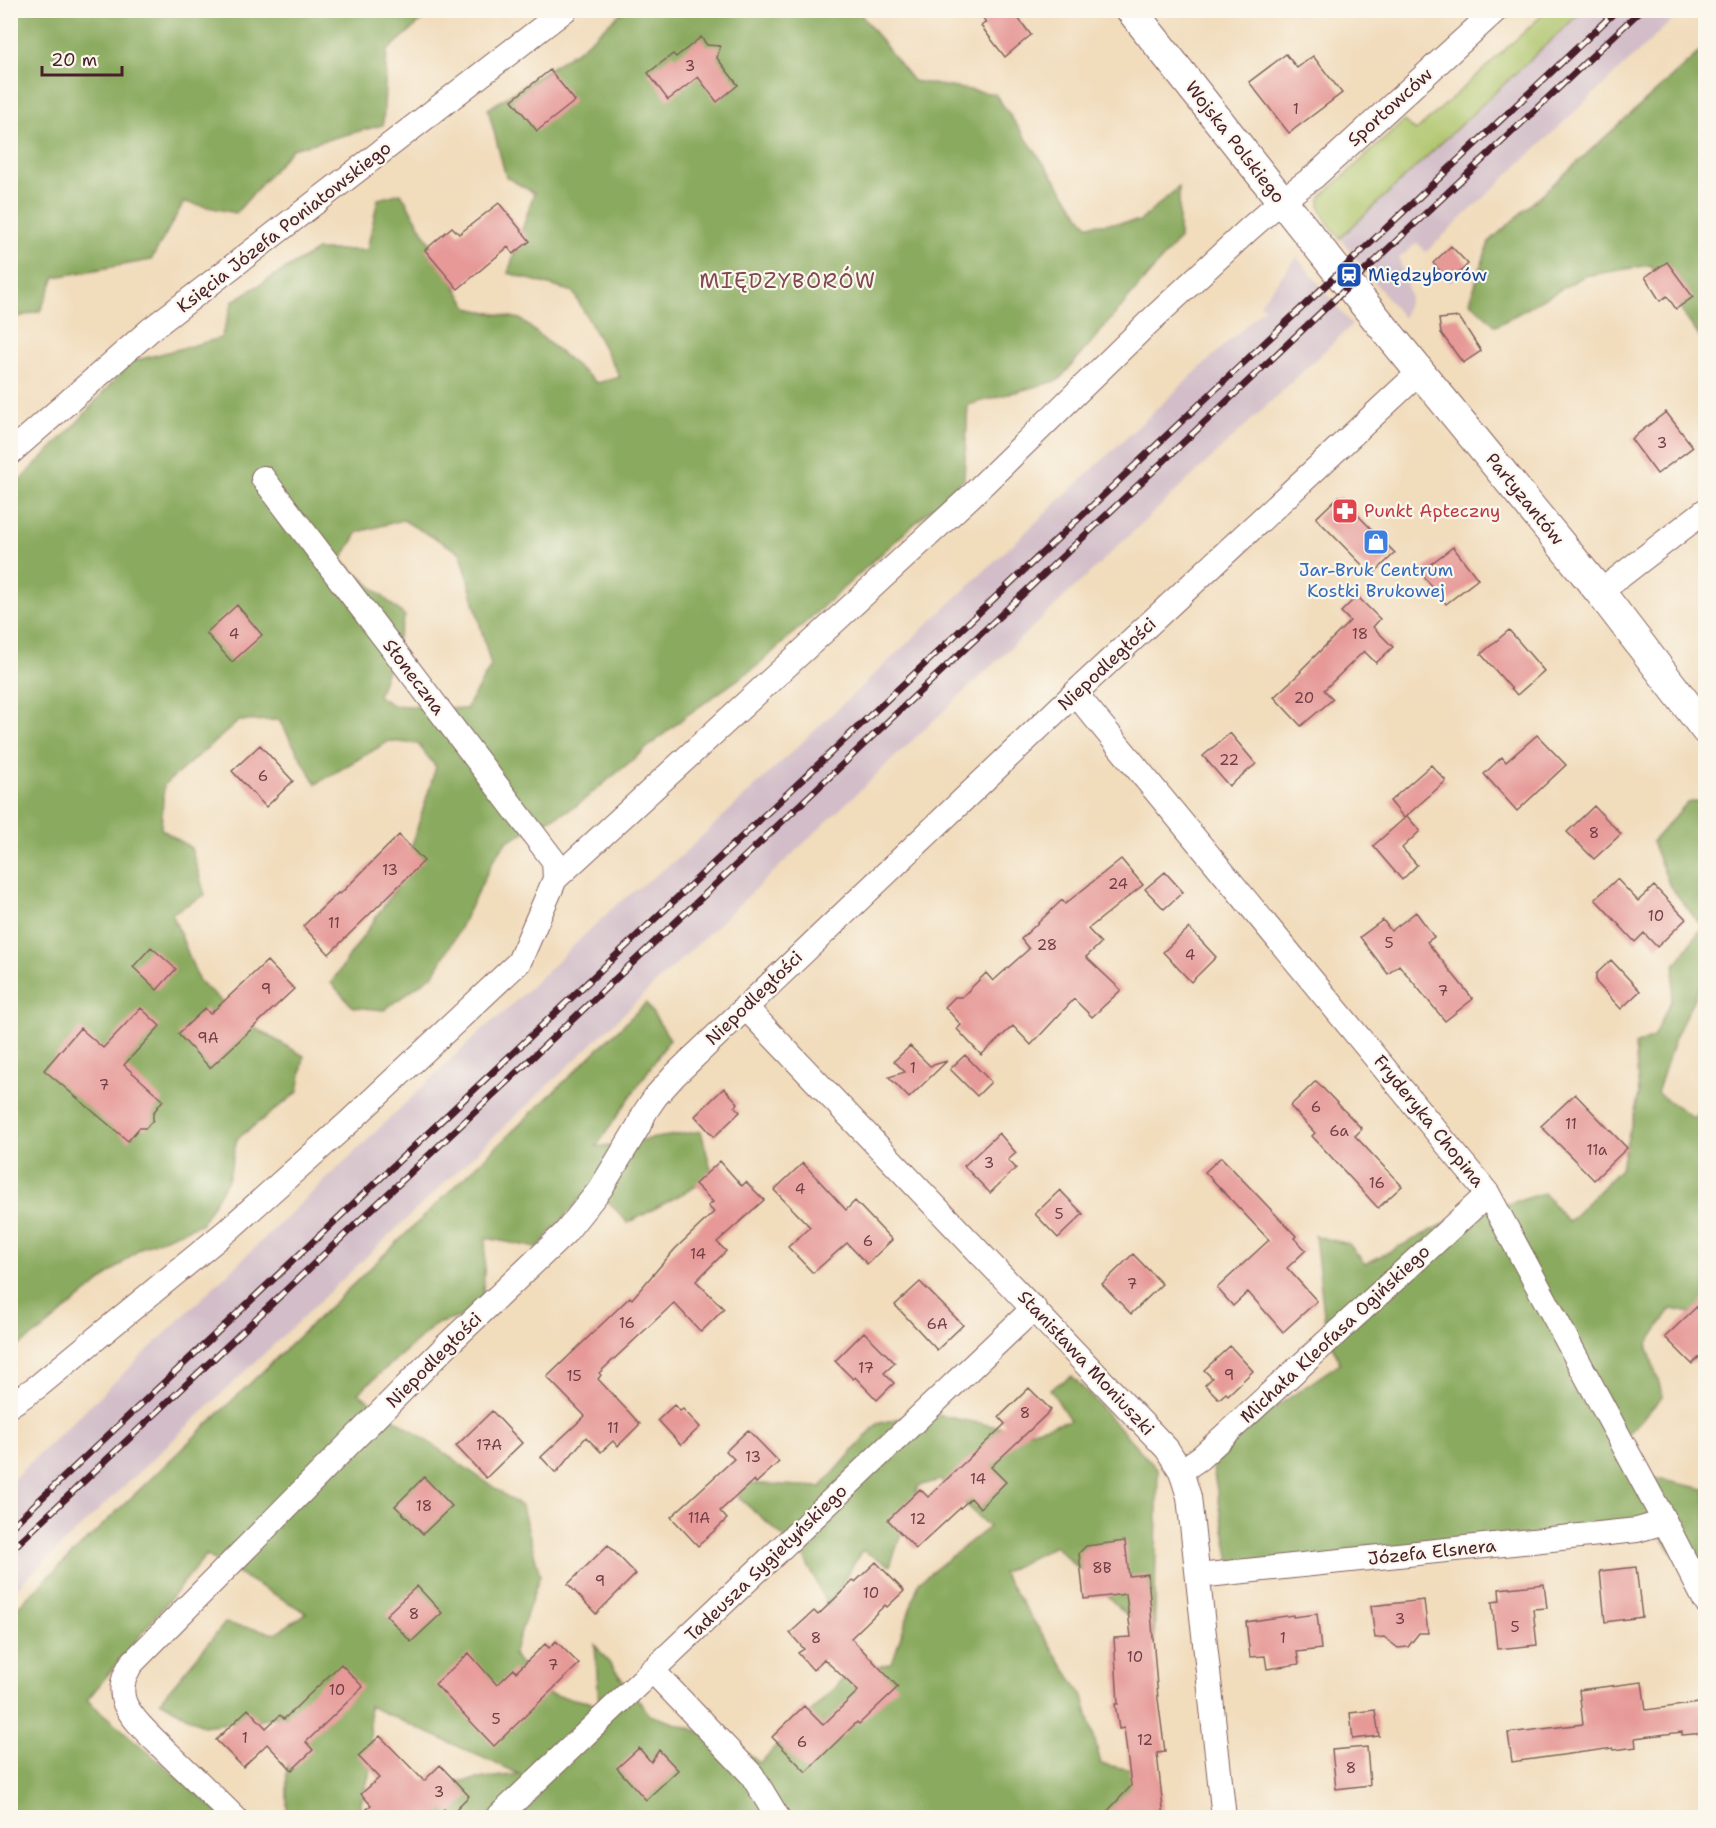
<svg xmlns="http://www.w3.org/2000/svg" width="1716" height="1828" font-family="'Shantell Sans',sans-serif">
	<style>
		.industrial { fill: #d2bdc8 }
		.green { fill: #adc46a; stroke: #7c724a; stroke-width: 1.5 }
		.forest { fill: #8aaa5e; stroke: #6a6444; stroke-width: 1.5; fill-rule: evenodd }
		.building { fill: #e69997 }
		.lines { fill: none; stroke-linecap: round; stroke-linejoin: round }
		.minor-casing { stroke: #84615e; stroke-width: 26 }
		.tertiary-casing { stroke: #84615e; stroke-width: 32 }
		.minor { stroke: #fff; stroke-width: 24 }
		.tertiary { stroke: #fff; stroke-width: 30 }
		.rail-casing { stroke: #4a1f2b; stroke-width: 7 }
		.rail { stroke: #fbf7ec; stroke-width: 4.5; stroke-dasharray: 14; stroke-linecap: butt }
		.labels { text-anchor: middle; stroke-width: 4.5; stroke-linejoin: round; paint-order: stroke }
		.number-label { font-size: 15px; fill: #713e46 }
		.street-label { font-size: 18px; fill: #4a1f2b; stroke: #fbf7ec }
		.transit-label { font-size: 18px; fill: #164399; stroke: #fbf7ec; text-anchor: start }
		.health-label { font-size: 18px; fill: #be3a42; stroke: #fbf7ec; text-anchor: start }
		.shop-label { font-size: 18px; fill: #366cbe; stroke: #fbf7ec }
		.quarter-label { font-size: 21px; letter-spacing: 1.5px; fill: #814a51; stroke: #fbf7ec }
	</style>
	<rect width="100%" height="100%" fill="#fbf7ec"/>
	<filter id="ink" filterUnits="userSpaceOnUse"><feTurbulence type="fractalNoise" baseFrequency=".0167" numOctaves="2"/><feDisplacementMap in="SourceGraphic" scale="12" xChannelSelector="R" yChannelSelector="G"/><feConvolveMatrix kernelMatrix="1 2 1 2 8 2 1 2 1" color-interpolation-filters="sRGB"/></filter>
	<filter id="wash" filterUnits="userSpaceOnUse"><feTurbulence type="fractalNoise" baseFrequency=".008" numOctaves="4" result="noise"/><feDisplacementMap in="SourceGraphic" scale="24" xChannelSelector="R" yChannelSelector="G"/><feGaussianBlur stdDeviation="1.35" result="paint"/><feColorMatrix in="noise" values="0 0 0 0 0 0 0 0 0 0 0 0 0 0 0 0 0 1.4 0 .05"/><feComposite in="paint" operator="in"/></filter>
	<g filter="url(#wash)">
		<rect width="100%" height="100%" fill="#f1dcbc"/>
		<!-- industrial -->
		<path class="industrial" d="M1582 11H1682L1426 252 1417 243 1399 258 1410 297 1403 318 1340 238Z
			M1297 257 1352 325 11 1593V1481L486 1026 502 1014 617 904 681 856 1264 308 1260 303Z"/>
		<!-- green -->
		<path class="green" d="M1547 11H1582L1340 238C1332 227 1315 212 1321 197L1404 121 1416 131Z"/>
		<!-- forest -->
		<path class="forest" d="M11 10H433V11L387 51 383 125 292 149 236 213 184 202 151 260 55 277 40 311 11 319Z
			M623 11H858L913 81 995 94 1087 225 1140 221 1179 187V239L1059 380 968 405 964 479 757 666 686 716 576 806 507 841 494 859 456 936 434 974 384 1010 353 1007 331 983 401 881 436 767 418 744 389 741 316 784 279 720 239 721 164 785 161 829 191 848 205 895 172 913 199 981 246 1023 304 1056 298 1092 237 1139 228 1180 201 1224 142 1247 42 1330 11 1351V489L74 426 130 362 221 338 233 301 317 250H367L378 199 401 193 468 308 520 319 597 383 620 377 573 292 508 273 534 193 506 177 488 109 581 48ZM403 520 461 553 491 666 466 709 392 705 378 696 405 616 341 560 358 532Z
			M1705 47 1706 235 1698 238 1705 252V345L1650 265 1584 276 1496 326 1470 301 1489 242Z
			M1705 800V975L1675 1038 1657 1093 1694 1118 1705 1097V1325L1702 1315 1671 1309 1647 1345 1663 1396 1624 1439 1639 1475 1705 1489V1600L1655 1527 1231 1568 1210 1452 1340 1363 1326 1332 1315 1236 1349 1244 1365 1264 1448 1222 1544 1193 1568 1222 1620 1169 1639 1095 1635 1045 1653 1037 1672 999 1675 965 1702 927 1670 886 1652 842 1687 803Z
			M646 1003 670 1039 596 1147 701 1131 713 1177 628 1223 593 1185 537 1248 486 1238 482 1311 436 1324 358 1393 522 1507 540 1575 513 1655 548 1694 599 1704 595 1645 650 1715 731 1742 760 1763 847 1675 892 1663 919 1582 989 1527 940 1480 918 1486 890 1566 862 1550 828 1607 802 1553 738 1497 746 1483 821 1487 877 1424 922 1412 1025 1432 1070 1420 1050 1389 1072 1376 1158 1470 1154 1641 1055 1546 1002 1573 1083 1696 1101 1764 1153 1774 1151 1812 918 1818 436 1817 438 1784 519 1774 369 1706 372 1765 357 1817H306L287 1812 286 1716 203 1726 160 1701 225 1623 276 1633 307 1613 206 1555 87 1700 224 1817 11 1818V1613Z"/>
		<g id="blocks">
			<!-- building -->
			<path class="building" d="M977 10H1012L1031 35 1005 57 981 26 986 22Z
				M701 37 707 45 720 46 717 58 738 85 717 102 698 77 668 100 648 73 673 54 676 57Z
				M1286 54 1297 68 1313 56 1342 93 1289 133 1249 82Z
				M550 70 575 101 537 131 512 100Z
				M499 203 530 241 513 254 508 247 458 289 425 250 452 227 459 234Z
				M1451 246 1468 264 1450 282 1433 263Z
				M1667 262 1693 297 1676 309 1667 296 1660 301 1645 277Z
				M1459 317 1481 351 1463 363 1441 333 1439 319Z
				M1666 412 1693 447 1657 474 1631 439Z
				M1339 496 1395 553 1372 575 1316 518Z
				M1453 547 1478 579 1446 604 1420 572Z
				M1357 596 1380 619 1373 627 1393 647 1376 663 1364 651 1324 690 1333 699 1301 726 1274 697 1301 672 1300 671 1350 621 1341 612Z
				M237 605 262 635 232 662 206 633Z
				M1509 630 1544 671 1517 695 1481 654Z
				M1230 733 1256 764 1229 786 1203 756Z
				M1537 735 1566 765 1517 811 1484 774 1502 757 1506 762Z
				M260 745 293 781 266 807 232 771Z
				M1431 765 1446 781 1404 818 1390 801Z
				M1594 806 1621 834 1594 859 1567 832Z
				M1407 816 1420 831 1402 848 1417 865 1402 880 1373 846Z
				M399 835 424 861 329 954 303 926 338 893 340 894Z
				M1121 859 1143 885 1088 929 1101 943 1086 957 1121 990 1092 1017 1074 999 1031 1045 1013 1026 981 1055 957 1029 961 1025 945 1007 955 997H962L986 973 993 981 1029 949 1021 939 1062 900 1065 904Z
				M1165 872 1183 892 1164 909 1145 889Z
				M1617 879 1638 901 1654 886 1686 919 1657 947 1644 933 1635 942 1595 899Z
				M1416 912 1434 937 1427 942 1473 999 1445 1021 1399 965 1388 974 1360 937 1383 920 1391 931Z
				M1189 928 1216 957 1191 982 1163 952Z
				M151 947 176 969 157 990 133 967Z
				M1611 960 1640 991 1621 1009 1596 982V974Z
				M267 961 294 989 210 1068 178 1034 205 1008 210 1014Z
				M141 1008 160 1026 124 1065 163 1100 153 1113V1120L146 1128H139L128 1141 44 1070 80 1028 103 1048Z
				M910 1046 930 1066 947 1061 909 1098 889 1077 905 1072 894 1061Z
				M965 1055 991 1082 977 1096 950 1069Z
				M1316 1081 1362 1129 1355 1136 1402 1186 1378 1208 1312 1136 1315 1133 1290 1106Z
				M724 1088 738 1103 735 1107 740 1112 714 1137 695 1116Z
				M1575 1094 1627 1148 1594 1180 1541 1126Z
				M999 1133 1016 1153 1008 1160 1016 1168 990 1193 964 1166Z
				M1221 1157 1296 1236 1294 1238 1306 1250 1287 1268 1317 1301 1283 1332 1248 1292 1233 1306 1217 1288 1269 1240 1205 1172Z
				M720 1161 742 1186 746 1182 764 1200 717 1242 726 1251 696 1281 724 1309 701 1332 674 1303 599 1373 601 1375 598 1379 640 1424 618 1446 613 1441 601 1452 586 1437 556 1473 541 1457 585 1416 547 1377 630 1297 632 1299 675 1249 714 1212 708 1206 713 1202 695 1184Z
				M803 1163 846 1210 855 1201 892 1240 867 1264 847 1243 813 1273 788 1247 810 1227 774 1190Z
				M1060 1190 1083 1214 1058 1238 1035 1214Z
				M1133 1254 1162 1284 1131 1314 1102 1284Z
				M920 1282 963 1325 937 1350 895 1305Z
				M1706 1298V1351L1692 1364 1665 1337Z
				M864 1332 895 1363 884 1373 894 1383 877 1400 855 1377 853 1379 835 1361Z
				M1230 1346 1253 1371 1228 1395 1226 1393 1219 1399 1205 1385 1212 1378 1204 1370Z
				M1029 1388 1051 1410 991 1467 1006 1482 980 1508 971 1498 916 1549 888 1520 920 1489 928 1497 1005 1424 999 1417Z
				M674 1405 680 1411 683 1409 700 1427 681 1445 658 1420Z
				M492 1411 522 1443 486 1478 456 1446Z
				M748 1430 779 1462 756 1483 754 1480 720 1511 727 1519 698 1546 671 1517 734 1459 726 1451Z
				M424 1477 452 1506 423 1534 395 1506Z
				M1125 1541 1129 1576 1148 1574 1158 1699 1165 1752 1157 1753 1164 1818H1101L1131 1786 1124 1728 1119 1729 1115 1704H1118L1114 1638 1131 1637 1126 1594 1084 1599 1079 1553 1086 1546Z
				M608 1545 636 1574 596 1614 568 1584Z
				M876 1562 904 1591 887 1607 885 1605 851 1638 898 1687 859 1724 857 1722 806 1772 772 1737 804 1706 823 1725 858 1691 824 1659 813 1670 798 1653 804 1649 790 1633 814 1611 818 1615 853 1581 855 1582Z
				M1636 1567 1642 1617 1605 1622 1600 1571Z
				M1544 1584 1547 1608 1533 1609 1537 1645 1497 1649 1492 1602 1500 1601 1499 1589Z
				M417 1586 442 1613 411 1642 386 1615Z
				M1424 1600 1428 1633H1419L1408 1647 1398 1648 1384 1637 1375 1638 1371 1606Z
				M1317 1614 1321 1649 1297 1652 1299 1664 1267 1669 1265 1656 1250 1657 1246 1622 1293 1615V1617Z
				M556 1641 579 1664 494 1746 435 1684 469 1653 497 1685 514 1669 516 1672 545 1644 549 1648Z
				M341 1664 363 1687 306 1742 313 1750 292 1770 267 1744 243 1767 216 1740 248 1709 266 1728 280 1715 284 1719Z
				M1642 1682 1646 1710 1706 1702V1733L1682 1735V1732L1635 1738 1636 1747 1614 1750 1613 1748 1512 1762 1508 1733 1583 1724 1579 1690Z
				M1375 1710 1379 1736 1353 1739 1350 1713Z
				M380 1736 424 1781 440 1765 469 1796 450 1815 444 1809 436 1818H358L371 1805 361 1794 379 1778 358 1756Z
				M1367 1747 1370 1785 1336 1789 1332 1750Z
				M639 1748 651 1762 659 1750 678 1770 646 1800 617 1768Z"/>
		</g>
	</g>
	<g filter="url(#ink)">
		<use href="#blocks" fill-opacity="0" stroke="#84615e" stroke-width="1.5"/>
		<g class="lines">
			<!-- minor casing -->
			<g class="minor-casing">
				<path id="minor" d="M10 453 150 330 565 10
					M263 478 554 861 555 879
					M1600 592 1706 510
					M1075 693 1488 1194 1665 1522 1706 1602
					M745 1007 1167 1449 1181 1471 1189 1497 1224 1818
					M10 1405 37 1387 228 1230 348 1123 519 962 555 879 972 495 1147 324 1248 230 1281 201 1315 176 1496 10
					M1181 1471 1200 1458 1488 1194
					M1198 1576 1637 1530 1665 1522
					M652 1670 752 1775 778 1818
					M235 1818C213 1796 190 1774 168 1753 154 1739 134 1722 125 1704 119 1689 124 1676 131 1664L447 1345 565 1233 601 1188 638 1127 645 1112 656 1096 675 1075 1075 693 1421 371
					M497 1818 1034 1308"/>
			</g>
			<!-- tertiary casing -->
			<g class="tertiary-casing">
				<path id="tertiary" d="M1131 10 1339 273 1600 592 1706 730"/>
			</g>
			<!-- minor -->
			<use href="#minor" class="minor"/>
			<!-- tertiary -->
			<use href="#tertiary" class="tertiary"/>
			<!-- rail casing -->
			<g class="rail-casing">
				<path id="rail" d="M10 1528 1617 10
					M10 1551 1641 10"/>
			</g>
			<!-- rail -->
			<use href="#rail" class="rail"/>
		</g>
	</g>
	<!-- icons -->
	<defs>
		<g id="station-square" transform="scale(1.35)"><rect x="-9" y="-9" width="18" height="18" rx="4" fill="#1a4fb4" stroke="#fbf7ec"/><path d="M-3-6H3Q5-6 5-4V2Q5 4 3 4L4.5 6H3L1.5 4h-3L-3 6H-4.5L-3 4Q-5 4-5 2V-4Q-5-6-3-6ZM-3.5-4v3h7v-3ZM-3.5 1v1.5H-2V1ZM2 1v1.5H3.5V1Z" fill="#fff"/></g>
		<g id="pharmacy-square" transform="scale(1.35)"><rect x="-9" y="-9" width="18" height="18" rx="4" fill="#e0444e" stroke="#fbf7ec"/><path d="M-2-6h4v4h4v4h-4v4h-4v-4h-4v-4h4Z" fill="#fff"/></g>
		<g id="shop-square" transform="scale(1.35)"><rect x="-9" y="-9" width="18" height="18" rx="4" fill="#3f7fe0" stroke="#fbf7ec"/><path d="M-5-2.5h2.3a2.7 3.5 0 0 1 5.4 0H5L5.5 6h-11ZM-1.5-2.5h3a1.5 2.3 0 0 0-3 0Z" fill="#fff"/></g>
	</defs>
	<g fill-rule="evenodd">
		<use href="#station-square" x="1349" y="275"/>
		<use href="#pharmacy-square" x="1345" y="511"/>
		<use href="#shop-square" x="1376" y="542"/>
	</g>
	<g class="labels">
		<!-- number labels -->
		<g class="number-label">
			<text x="690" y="71">3</text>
			<text x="1296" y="114">1</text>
			<text x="1662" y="448">3</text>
			<text x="234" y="639">4</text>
			<text x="1360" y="639">18</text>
			<text x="1304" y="703">20</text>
			<text x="1229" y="765">22</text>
			<text x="263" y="781">6</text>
			<text x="1594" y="838">8</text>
			<text x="390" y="875">13</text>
			<text x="1118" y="889">24</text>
			<text x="1656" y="921">10</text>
			<text x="334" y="928">11</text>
			<text x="1389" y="948">5</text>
			<text x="1047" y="950">28</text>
			<text x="1190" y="960">4</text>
			<text x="266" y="994">9</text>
			<text x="1443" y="996">7</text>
			<text x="208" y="1043">9A</text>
			<text x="913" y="1073">1</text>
			<text x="104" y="1090">7</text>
			<text x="1316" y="1112">6</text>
			<text x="1571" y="1129">11</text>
			<text x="1339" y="1136">6a</text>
			<text x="1597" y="1155">11a</text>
			<text x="989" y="1168">3</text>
			<text x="1377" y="1188">16</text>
			<text x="800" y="1194">4</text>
			<text x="1059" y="1219">5</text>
			<text x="868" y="1246">6</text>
			<text x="698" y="1259">14</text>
			<text x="1132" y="1289">7</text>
			<text x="627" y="1328">16</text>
			<text x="937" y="1329">6A</text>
			<text x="866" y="1373">17</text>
			<text x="1229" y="1380">9</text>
			<text x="574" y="1381">15</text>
			<text x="1025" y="1418">8</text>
			<text x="613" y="1433">11</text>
			<text x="489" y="1450">17A</text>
			<text x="753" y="1462">13</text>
			<text x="978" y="1484">14</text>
			<text x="424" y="1511">18</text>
			<text x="699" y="1523">11A</text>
			<text x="918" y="1524">12</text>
			<text x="1102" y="1573">8B</text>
			<text x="600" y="1586">9</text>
			<text x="871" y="1598">10</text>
			<text x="414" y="1619">8</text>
			<text x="1400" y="1624">3</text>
			<text x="1515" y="1632">5</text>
			<text x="816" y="1643">8</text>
			<text x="1283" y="1643">1</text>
			<text x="1135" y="1662">10</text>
			<text x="553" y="1670">7</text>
			<text x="337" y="1695">10</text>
			<text x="496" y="1724">5</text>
			<text x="245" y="1743">1</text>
			<text x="1145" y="1745">12</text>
			<text x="802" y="1747">6</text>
			<text x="1351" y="1773">8</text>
			<text x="439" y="1797">3</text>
		</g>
		<!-- street labels -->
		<g class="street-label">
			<text transform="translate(1390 107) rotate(-42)" y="6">Sportowców</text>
			<text transform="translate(1235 142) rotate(52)" y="6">Wojska Polskiego</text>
			<text transform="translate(284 227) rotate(-38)" y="6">Księcia Józefa Poniatowskiego</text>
			<text transform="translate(1525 499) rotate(51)" y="6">Partyzantów</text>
			<text transform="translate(1107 664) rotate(-43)" y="6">Niepodległości</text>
			<text transform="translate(414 677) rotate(53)" y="6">Słoneczna</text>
			<text transform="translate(754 998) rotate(-44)" y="6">Niepodległości</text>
			<text transform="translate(1429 1121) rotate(51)" y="6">Fryderyka Chopina</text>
			<text transform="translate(1335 1334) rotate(-43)" y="6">Michała Kleofasa Ogińskiego</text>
			<text transform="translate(434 1360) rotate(-45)" y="6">Niepodległości</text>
			<text transform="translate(1086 1363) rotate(47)" y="6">Stanisława Moniuszki</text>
			<text transform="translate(1432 1552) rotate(-6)" y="6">Józefa Elsnera</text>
			<text transform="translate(766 1563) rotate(-44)" y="6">Tadeusza Sygietyńskiego</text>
		</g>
		<!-- transit labels -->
		<g class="transit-label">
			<text x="1368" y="281">Międzyborów</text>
		</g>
		<!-- health labels -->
		<g class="health-label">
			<text x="1364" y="517">Punkt Apteczny</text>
		</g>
		<!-- shop labels -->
		<g class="shop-label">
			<text x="1376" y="576">Jar-Bruk Centrum<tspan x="1376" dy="21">Kostki Brukowej</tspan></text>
		</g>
		<!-- quarter labels -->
		<g class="quarter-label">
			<text x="788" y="288">MIĘDZYBORÓW</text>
		</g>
	</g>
	<!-- margin -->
	<rect width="1716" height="1828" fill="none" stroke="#fbf7ec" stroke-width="36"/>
	<!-- scale -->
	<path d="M42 66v9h80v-9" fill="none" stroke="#4a1f2b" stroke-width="3"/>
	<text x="51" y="66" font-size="18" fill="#4a1f2b" stroke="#fbf7ec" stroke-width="4.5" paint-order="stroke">20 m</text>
</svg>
